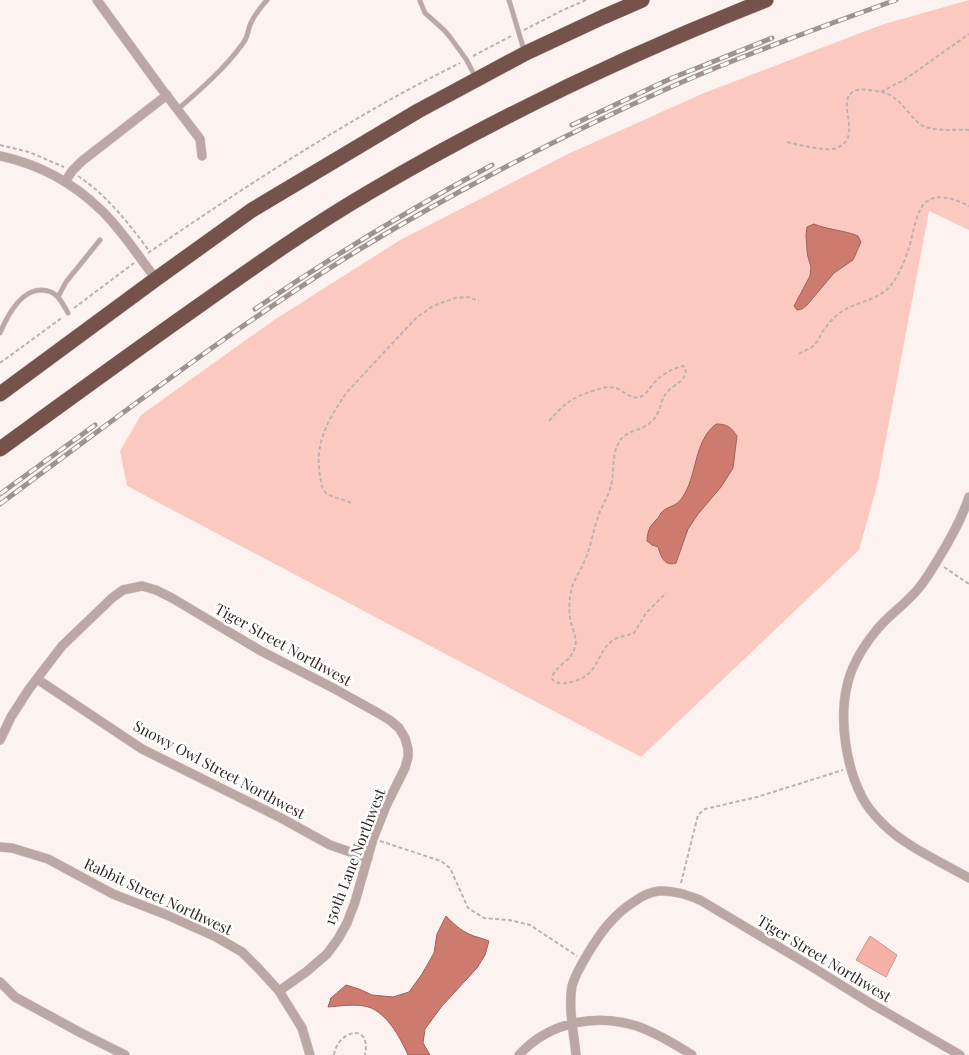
<svg xmlns="http://www.w3.org/2000/svg" width="969" height="1055" font-family="'Playfair Display',serif">
	<style>
		.green { fill: #fcc9c1 }
		.water { fill: #ce7b6f; stroke: #a06158 }
		.building { fill: #f7b0a5; stroke: #c29993 }
		.lines { fill: none; stroke-linecap: round; stroke-linejoin: round }
		.lane-casing { stroke: #d8cecc; stroke-width: 5.5 }
		.street-casing { stroke: #d8cecc; stroke-width: 10 }
		.highway-casing { stroke: #d8cecc; stroke-width: 16 }
		.path { stroke: #bdb2b0; stroke-width: 2; stroke-dasharray: 4 2.5; stroke-linecap: butt }
		.lane { stroke: #bba8a5; stroke-width: 4.5 }
		.street { stroke: #bba8a5; stroke-width: 9 }
		.highway { stroke: #76524c; stroke-width: 15 }
		.rail-casing { stroke: #9f9390; stroke-width: 5 }
		.rail { stroke: #fff; stroke-width: 3; stroke-dasharray: 9; stroke-linecap: butt }
		.labels { text-anchor: middle; stroke-width: 5; stroke-linejoin: round; paint-order: stroke }
		.street-label { font-size: 15px; fill: #342421; stroke: #fff }
	</style>
	<rect width="100%" height="100%" fill="#fcf3f1"/>
	<!-- green -->
	<path class="green" d="M969 0V230L929 211 877 486 859 550 641 757 127 486 120 451 141 415 274 320 400 240 568 154 704 93 881 25Z"/>
	<!-- water -->
	<path class="water" d="M814 224C828 230 844 230 858 236L861 242 853 260 834 273 807 305 802 309 797 310 794 306 810 276 811 267 808 257 807 250 806 236 807 227Z
		M716 424C727 424 731 427 737 436L733 468 721 487 698 514 688 529 676 563C664 567 661 556 658 547L652 545 647 541C648 529 649 528 656 520 659 518 660 513 663 511 670 505 676 507 682 498 698 475 693 442 716 424Z
		M446 916C453 923 460 930 469 934 475 937 482 938 489 941L485 955 477 968 442 1006 425 1029 423 1043 430 1055H408C400 1037 385 1009 364 1006 353 1004 339 1006 328 1007L331 998 346 985 359 989 372 995 393 997 409 992 422 974 434 953 437 934Z"/>
	<!-- building -->
	<path class="building" d="M870 936 897 955 886 977 856 960Z"/>
	<g class="lines">
		<!-- lane casing -->
		<g class="lane-casing">
			<path id="lane" d="M509 0 524 50
				M420 1 425 13 444 30 450 37 466 59 476 78
				M178 109C200 90 224 69 241 46 248 38 247 34 250 25 254 15 260 8 267 0
				M58 297 66 282 100 240
				M0 333C8 314 25 282 51 292 59 295 64 306 68 313"/>
		</g>
		<!-- street casing -->
		<g class="street-casing">
			<path id="street" d="M97 0 161 88 200 139 202 156
				M0 156C38 164 73 183 101 210 122 230 138 256 156 279
				M65 182 72 171 82 161 167 95
				M969 497C961 521 950 540 937 561 931 571 925 581 918 589 905 605 887 616 875 632 863 647 851 667 847 686 839 720 846 766 862 797 867 807 875 816 883 824 905 846 941 862 969 878
				M37 679 142 749 281 818 330 845 368 858
				M0 740 11 717 29 689 62 646 112 598 123 590 142 586 156 590 172 598 261 651 333 688 378 713 391 721 399 728 405 738 408 749V757L405 768 386 806 373 839 355 902 347 923 338 939 327 954 306 972 279 991
				M0 847 12 848 48 859 113 894 167 915 216 937 242 952 259 969 279 991 302 1028 310 1055
				M0 982 15 997 81 1033 125 1055
				M519 1055C549 1022 595 1013 637 1026 656 1033 675 1044 692 1055
				M576 1055C574 1033 568 1008 572 986 575 975 581 965 587 955 600 933 613 915 635 901 642 896 650 892 659 891 674 890 687 895 700 900L809 965 870 1003 960 1055"/>
		</g>
		<!-- highway casing -->
		<g class="highway-casing">
			<path id="highway" d="M0 394 156 279 252 210 418 111 526 53 603 17 642 0
				M0 449C66 401 133 352 200 305 255 266 310 227 368 193 495 118 629 54 766 0"/>
		</g>
		<!-- path -->
		<path class="path" d="M524 30 563 10 586 0
			M473 56 513 35
			M881 92 904 80 969 34
			M787 142C799 145 812 148 825 149 830 150 835 149 839 147 864 134 832 98 857 90 863 89 870 90 876 91 892 93 899 101 909 113 913 118 918 123 923 126 937 132 955 129 969 130
			M0 145 29 152 64 167
			M78 176C108 196 129 224 150 252
			M148 253C215 207 283 162 353 121 388 100 424 81 460 63
			M74 308 134 263
			M799 354C804 351 812 348 815 344 819 341 820 335 823 331 828 324 834 317 841 312 857 301 878 301 891 285 899 275 905 260 909 248 913 235 916 210 926 202 938 192 957 200 969 206
			M0 363 63 317
			M549 421C565 403 572 397 596 390 602 388 609 386 615 388 623 390 631 400 640 397 647 395 650 386 656 381 664 373 672 369 683 366L685 367C689 380 674 384 667 392 660 401 660 415 651 422 640 432 624 430 618 444 611 458 615 475 610 489 607 499 601 507 598 517 593 531 591 546 585 560 581 570 573 581 571 591 569 600 569 610 570 618 571 628 578 637 575 647 574 651 572 654 570 657 566 662 539 680 560 683 566 684 572 682 578 680 599 672 597 652 612 641 618 636 627 636 634 633L646 613 666 593
			M351 503C343 499 333 498 326 493 321 488 321 481 320 475 314 443 329 418 347 392L416 318 433 306 455 298 468 297 479 301
			M944 567 969 584
			M380 841 441 861 450 868 468 908 484 918 509 920 530 925 577 956
			M681 883 698 815 705 809 757 797 843 770
			M334 1055C337 1031 372 1021 365 1055"/>
		<!-- lane -->
		<use href="#lane" class="lane"/>
		<!-- street -->
		<use href="#street" class="street"/>
		<!-- highway -->
		<use href="#highway" class="highway"/>
		<!-- rail casing -->
		<g class="rail-casing">
			<path id="rail" d="M572 125 672 78 772 38
				M255 309C331 257 410 209 492 165
				M0 494 95 425
				M0 504C118 417 235 326 360 249 461 188 565 134 673 86 746 54 821 27 896 0"/>
		</g>
		<!-- rail -->
		<use href="#rail" class="rail"/>
	</g>
	<g class="labels">
		<!-- street labels -->
		<g class="street-label">
			<text transform="translate(283 645) rotate(29)" y="5">Tiger Street Northwest</text>
			<text transform="translate(219 770) rotate(28)" y="5">Snowy Owl Street Northwest</text>
			<text transform="translate(355 857) rotate(-69)" y="5">150th Lane Northwest</text>
			<text transform="translate(158 897) rotate(25)" y="5">Rabbit Street Northwest</text>
			<text transform="translate(824 959) rotate(31)" y="5">Tiger Street Northwest</text>
		</g>
	</g>
</svg>
